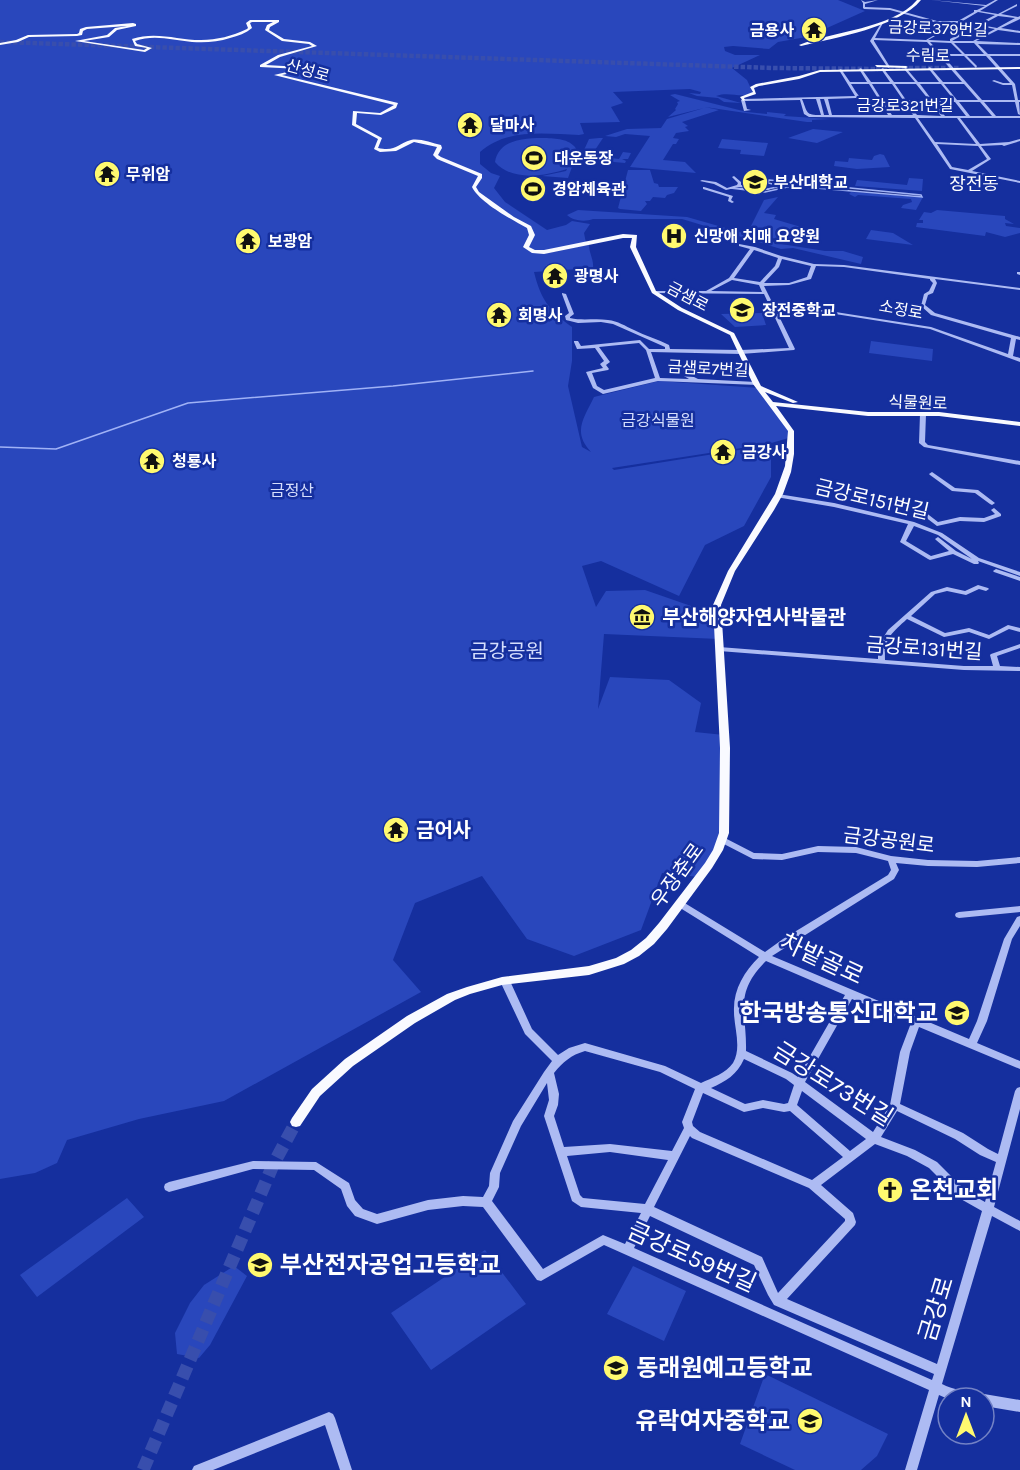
<svg xmlns="http://www.w3.org/2000/svg" width="1020" height="1470" font-family="Karla,'Noto Sans KR',sans-serif">
	<style>
		.green { fill: #2947bc }
		.water { fill: #1c2e85; stroke: #a0b2f6; stroke-width: 1.5 }
		.lines { fill: none; stroke-linecap: round; stroke-linejoin: round }
		.stream { stroke: #a0b2f6; stroke-width: 1.5 }
		.major-tunnel { stroke: #384ead; stroke-width: 13; stroke-dasharray: 13 7; stroke-linecap: butt }
		.highway-tunnel { stroke: #384ead; stroke-width: 4.5; stroke-dasharray: 4.5 2; stroke-linecap: butt }
		.minor { fill: #adbbf3; fill-rule: evenodd }
		.major { fill: #f9faff; fill-rule: evenodd }
		.highway { fill: #fff; fill-rule: evenodd }
		.labels { text-anchor: middle; stroke-width: 5; stroke-linejoin: round; paint-order: stroke }
		.far-street-label { font-size: 16px; fill: #fff; stroke: #152f9e }
		.far-poi-label { font-size: 16px; font-weight: bold; fill: #fff; stroke: #152f9e; text-anchor: start }
		.far-park-label { font-size: 16px; fill: #d5defd; stroke: #152f9e }
		.far-quarter-label { font-size: 18px; fill: #fff; stroke: #152f9e }
		.street-label { font-size: 20px; fill: #fff; stroke: #152f9e }
		.poi-label { font-size: 20px; font-weight: bold; fill: #fff; stroke: #152f9e; text-anchor: start }
		.park-label { font-size: 20px; fill: #d5defd; stroke: #152f9e }
		.near-street-label { font-size: 24px; fill: #fff; stroke: #152f9e }
		.near-poi-label { font-size: 24px; font-weight: bold; fill: #fff; stroke: #152f9e; text-anchor: start }
	</style>
	<rect width="100%" height="100%" fill="#152f9e"/>
	<!-- green -->
	<path class="green" d="M0 0H838L865 11 827 28 807 27 812 36 778 42 769 49 733 46 724 47 725 51 735 55H760L732 68 747 80 753 93C741 99 730 91 716 96L741 103 724 102 718 98 697 96 689 93 700 94 701 92 690 89 613 92 623 103 611 107 620 122 580 123 584 134 579 135C546 134 506 128 480 152V164L491 173 500 176 494 188 505 202 547 230 566 225 572 221 590 224 584 233 586 243C569 247 543 257 527 247L533 235 529 226 512 218 478 193 475 188 481 178 480 174 463 169 478 174 479 177 473 188C486 209 513 213 530 230L531 235 524 247C542 260 570 247 589 245 589 253 594 260 593 268L534 272C541 300 549 310 572 327V361L568 386 582 447 591 452C572 432 584 418 594 397L659 381 759 388 778 412 792 437 768 444 612 468 614 470 771 445V477L744 526 705 545 679 596 601 561 582 566 596 607 606 591 645 590 717 615 719 639 604 634 598 709 610 677 669 680 701 703 695 732 724 735 723 840 699 877 662 873 641 930 574 956 527 939 482 876 415 903 393 960 421 992 224 1101 139 1119 67 1140 57 1163 35 1173 0 1179Z
		M675 94 747 112 767 114V112L786 114 784 116 830 119 812 120V122H807L705 107 719 110 682 122 688 126 685 127 689 131 676 133 673 138 679 139 676 144H673L663 160 685 162 696 173 630 167 650 136 625 134 616 137 605 136 627 129 661 128 667 119 704 108 668 117 676 110 675 109 678 104 677 102 680 101 670 95Z
		M813 129 843 132 817 143 788 138Z
		M547 138C558 139 571 139 577 150L568 167H572L568 178 542 176 566 171 567 169C545 176 512 182 495 162 499 138 527 138 547 138Z
		M599 138H603L595 150 606 151 603 157 619 159 623 152 631 153 628 159H622L626 161 625 163 580 159 589 139Z
		M722 139 768 143 764 156 740 154 741 150 718 148Z
		M880 154 884 155 890 167 857 169 834 166 835 161 848 162 849 158 872 160 874 156Z
		M628 170H650L654 183 658 184 659 187H678L674 193 667 195 665 198 653 197 650 201H645L647 204 641 211 620 209 618 208Z
		M909 178 923 179 922 191 855 186 857 180 907 185Z
		M851 192 923 197 916 210 901 208 903 205 912 202 911 199 858 195 855 197 849 194Z
		M778 197 764 213 776 215 774 219 811 230 797 244 748 232 764 200Z
		M578 210 687 217 781 244 825 251H843L863 257 861 264 793 248 781 249 682 219H593C585 222 573 221 567 215Z
		M937 210 1005 216V219L1014 224 1005 223 1006 226 1020 228V233L1005 237 986 232 985 236 916 227 917 223H923V220H919L924 212 931 213Z
		M871 230 893 233 913 245 866 239Z
		M762 313 766 325 735 327 721 314Z
		M871 341 933 349 932 361 869 353Z
		M127 1198 144 1217 37 1297 20 1275Z
		M485 1250 526 1304 431 1370 391 1313Z
		M234 1266 247 1276 210 1345 199 1358 177 1354 175 1333 190 1303 204 1285Z
		M633 1266 686 1291 664 1341 607 1314Z
		M765 1374 888 1434 877 1456 861 1470H795L740 1444Z"/>
	<!-- water -->
	<path class="water" d="M769 180 921 195 922 197 792 186 765 192 730 188 763 190 782 186 768 183Z"/>
	<g class="lines">
		<!-- stream -->
		<path class="stream" d="M0 447 56 449 188 403 393 386 533 371"/>
		<!-- major-tunnel -->
		<path class="major-tunnel" d="M143 1470 273 1165 296 1122"/>
		<!-- highway-tunnel -->
		<path class="highway-tunnel" d="M0 42 774 68 878 69
			M876 68H960"/>
		<!-- minor -->
		<path class="minor" d="M861 0 865 2 878 0 865 4V7L890 8 937 21H958L974 12V10H977L985 6 931 0 986 5 995 0H998L980 11 998 14 1017 4V6L1001 14 1018 17 1020 16V19L1001 28 1020 31V33L998 30 976 41 1020 43V45L978 44 988 54H1020V56H990L1015 84 1018 100H1020V102H1019L1020 115 1018 114 1015 102H984L996 116H1020V118H960L980 144 1009 142 1020 139V141L1004 146 1002 145 981 146 991 159 972 171 1020 181V183L950 169 915 118 809 117 804 114 800 100 745 101 747 109 751 110 744 111 741 100 743 99 855 96 839 70 841 69 850 82H867L859 69 861 68 871 82H890L881 69 883 68 894 82H915L904 69 906 68 918 82H939L928 68 930 67 943 82H962L927 42 874 40V41L890 67 888 68 870 41 882 22 883 23 875 38 926 40 955 23H937L890 10 864 9 863 8V3ZM978 12 995 15 978 24 961 22ZM998 16 1015 18 997 28 981 25ZM959 23 975 26 950 39V41L929 40H928ZM978 26 995 29 973 41H952ZM930 42 951 43 962 54H941ZM954 43H974L984 54H965ZM943 56H964L976 68 977 66 967 56H986L1010 83H1003L994 80 992 81 1003 85H1012L1015 100H982ZM851 84H869L879 100C860 100 861 100 851 84ZM872 84H892L903 100H882ZM895 84H916L929 100H906ZM920 84H941L954 100H932ZM944 84H964L978 100H957ZM856 98 863 102H880L888 115H832L828 99ZM802 99H816L821 115C805 115 808 113 802 99ZM820 99H824L829 115H824ZM883 102H904L913 115H892ZM907 102H930L941 116 917 115ZM934 102H955L966 116H945ZM959 102H980L992 116H970ZM918 118H957L976 144 935 142ZM937 144 978 146 987 159 968 170 952 167Z
			M734 176 741 182V185L770 189 768 190 739 187 726 190 714 184 700 181 702 180 716 182 727 188 737 185 738 183 732 177Z
			M704 187 733 196 731 200 734 202 732 203 728 201 729 197 703 189V187Z
			M739 244 755 247 781 256 814 264 844 265 1020 288V290L935 279 937 283 933 293 928 295 925 305 935 313 1020 337V340L1016 339 1013 356 1020 358V362L930 329 810 310H776L795 349 794 350 741 354 651 352 660 378 689 379 684 376 683 366 686 364 748 365 751 367 750 368H689L690 375 698 379 756 382 759 384 758 385 658 381 603 394 593 388 586 372 603 368 600 364 604 361 595 348 577 349 574 342V341H578L581 346 640 340 649 349H665V347L613 324 601 322 578 323 566 320 565 316 569 313 562 294V293L566 294 574 314 570 317V318C583 321 595 318 608 320 618 321 625 326 634 330 645 336 658 339 669 345L670 349 741 350 789 348 764 294 654 293 652 292 654 291H706L729 278 750 249 739 246ZM754 250 778 258 775 266 760 282 734 278ZM782 259 811 266 807 277 789 283H764L779 267ZM816 266 844 267 930 279V280L933 283 929 291 924 294 921 306 931 315 1011 338 1008 354 931 327 810 308H775L764 286 789 285 811 279ZM732 280 759 285 762 292 711 291ZM639 343 646 350 655 378 604 390 597 386 592 373 608 370 609 369 606 365 610 362 599 347Z
			M1017 272H1020V275L1017 274Z
			M923 412 926 414 925 442 928 445 1020 461V465L924 447 919 443 920 414Z
			M932 472 955 488 978 490 995 503 992 505 990 504 975 493 952 491 930 475 929 474Z
			M778 494 834 503 914 522 942 533 979 558 1020 572V576L978 561 979 563 978 564H974L953 554 930 560 928 559 900 542 908 524 834 507 776 497V495ZM914 526 938 535 972 559 956 551 938 537 935 539 936 540 949 551 931 556 906 541Z
			M994 508 1001 514V516L984 522 960 521 937 526 920 513 921 512H925L938 522 960 517 984 518 995 514 991 510Z
			M996 569 1020 577V581L994 572 993 571Z
			M978 585 988 588 989 589 986 591 979 589 966 595 947 591 935 594 911 616 945 633 969 628 989 635 1008 625 1020 628V632L1009 629 989 639 969 632 944 637 907 619C892 633 884 638 885 660L964 666H993L990 655 991 654 1020 644V648L997 656 1000 666 1020 667V671L964 670 719 651 716 649 719 647 878 659V646L888 630 931 592 947 587 965 591Z
			M723 837 754 853 782 854 818 846 856 847 891 856 928 860 977 861 1020 857V863L977 867 928 866 896 863 899 870 894 879 772 956 969 1039 977 1021 1004 939 1017 917 1020 916V926L1012 939 987 1021 977 1043 1020 1061V1069L919 1027 910 1052 900 1104 963 1133 988 1149 998 1154 1015 1091 1017 1088 1020 1087V1109L994 1207 1020 1221V1231L992 1216 942 1384C953 1390 964 1390 975 1394L977 1398H948V1399L939 1395 917 1470H905L929 1390 604 1245 541 1281 537 1280 483 1207 463 1206 428 1210 377 1224 355 1216 347 1206 341 1189 314 1170 253 1169 169 1192 165 1190 164 1187 165 1184 169 1182 253 1161 316 1162 349 1183 355 1200 363 1209 377 1214 428 1200 463 1196 483 1197 489 1186 490 1173 513 1121 544 1072 552 1061 525 1034 500 981 502 979 505 977 508 979 510 981 532 1029 558 1055 569 1048 585 1043 665 1066 701 1083C712 1078 726 1073 733 1063 742 1048 734 1027 734 1012 733 990 744 972 759 957L677 906 676 904 677 902H683L765 952 783 939 888 875 891 870 888 861 856 853 818 852 782 860 753 859 720 842 719 840 720 838ZM766 961 845 995 798 1077 792 1073 746 1051C747 1012 733 994 766 961ZM852 999 911 1023 900 1052 890 1105 873 1132 805 1082ZM585 1051 660 1072 695 1089 682 1122 684 1128 672 1151 610 1144 564 1147 554 1116 558 1105 559 1094 554 1073C563 1062 571 1055 585 1051ZM744 1059 786 1079 794 1085 788 1103 784 1104 763 1100 745 1104 711 1088C726 1081 737 1075 744 1059ZM547 1083 549 1100 544 1116 572 1201 581 1207 641 1213 625 1244 603 1235 543 1269 492 1201 499 1187 500 1173 521 1126ZM802 1091 866 1139 850 1151 797 1105ZM703 1093 744 1112 763 1108 784 1112 790 1111 843 1157 812 1180 700 1132 693 1126 692 1122ZM897 1111 955 1139 980 1155 996 1162 985 1202 967 1192 937 1162 915 1150 881 1137ZM690 1136 692 1138 809 1188 845 1219V1221L778 1293 762 1257 654 1207ZM875 1144 907 1156 929 1168 959 1198 982 1211 937 1364 787 1299 855 1225 856 1222 853 1213 821 1185ZM610 1152 668 1160 645 1204 583 1198 580 1195 567 1156ZM650 1216 754 1265 768 1295 774 1305 934 1374 932 1380 634 1248Z
			M1020 906V912L959 918 956 917 955 915 956 913 959 912Z
			M984 1394 1020 1400V1412L984 1406V1398H979L980 1396Z
			M329 1412 333 1414 335 1418 352 1470H340L325 1425 213 1470H192L194 1466Z"/>
		<!-- major -->
		<path class="major" d="M917 0H921C899 27 834 38 801 46L799 45C833 31 892 29 917 0Z
			M250 20H279V22L270 27 269 30 284 39 310 42 317 46 280 57 266 65 301 67 305 70 282 75 398 103 396 108 381 115 357 113 356 124 382 138 378 148C396 152 397 144 411 140 419 138 432 143 441 145L442 148 438 155 441 157 482 174V178L476 187 479 192 514 217 531 226 535 235 529 247 535 250H544L623 234 637 235 636 247 656 291 682 308 734 333 761 386 798 402 793 403 765 392 773 402 868 412H939L1020 422V426L939 416H868L776 406 794 431V454L791 472 783 494 774 510 735 571 721 605 730 748 729 833 723 850 712 868 667 929 654 944 639 956 624 964 589 975 502 985 470 994 455 1000 415 1023 353 1066 320 1096 300 1126 296 1127 292 1126 290 1122 292 1118 312 1089 345 1059 407 1016 447 994 467 987 502 977 589 966 616 958 631 950 646 938 659 923 705 863 713 850 719 833 720 748 713 605 728 571 775 494 785 466 788 431 753 384 730 335 678 310 652 293 630 247 632 238H623L544 254 532 253 523 247 529 235 527 228C512 220 479 202 472 187L478 176 437 159 433 155 437 147 414 142 396 151 380 152 374 149 378 139 352 125 353 111 380 113 394 105 274 75 300 69 260 67V65L278 55 312 46 309 44 282 41 265 30 267 25 273 22H252L250 23 252 28C246 33 238 36 230 38 218 42 205 43 192 42 173 40 154 34 135 41L137 44 152 48 145 52 75 41 107 35 115 28 127 26 87 29 83 31 82 35 77 36 29 37 18 42 0 45V43L16 40 28 35 77 34 79 33 80 29 86 27 133 23 136 24V26L117 30 109 37 84 41 144 50 147 48 135 46 132 39C156 31 177 40 201 40 217 40 232 36 247 29L248 28 246 23Z
			M1020 67V69L820 72 799 79 759 86 754 88 756 94 744 98 745 100 743 101 740 97 753 92 750 87 756 84 799 76 820 70Z"/>
		<!-- highway -->
		<path class="highway" d="M875 65 906 66 908 67 906 68 877 67Z"/>
	</g>
	<!-- icons -->
	<defs>
		<g id="temple-disc" transform="scale(1.35)"><circle r="9.5" fill="#fff96f" stroke="#152f9e"/><path d="M0-6L5-2H3V0L6.5 2.5H4V6H1.5V3h-3V6H-4V2.5H-6.5L-3 0V-2H-5Z" fill="#111"/></g>
		<g id="stadium-disc" transform="scale(1.35)"><circle r="9.5" fill="#fff96f" stroke="#152f9e"/><path d="M0-5a6.5 5 0 1 0 0 10a6.5 5 0 1 0 0-10ZM-3.5-1.8h7v3.6h-7Z" fill="#111"/></g>
		<g id="university-disc" transform="scale(1.35)"><circle r="9.5" fill="#fff96f" stroke="#152f9e"/><path d="M0-5L7-2L0 1L-7-2ZM-4 1L0 2.5L4 1V4Q0 6-4 4Z" fill="#111"/></g>
		<g id="hospital-disc" transform="scale(1.35)"><circle r="9.5" fill="#fff96f" stroke="#152f9e"/><path d="M-5-5h3v3.5h4V-5h3V5h-3V1.5h-4V5h-3Z" fill="#111"/></g>
		<g id="school-disc" transform="scale(1.35)"><circle r="9.5" fill="#fff96f" stroke="#152f9e"/><path d="M0-5L7-2L0 1L-7-2ZM-4 1L0 2.5L4 1V4Q0 6-4 4Z" fill="#111"/></g>
		<g id="museum-disc" transform="scale(1.35)"><circle r="9.5" fill="#fff96f" stroke="#152f9e"/><path d="M0-6L6-3V-2H-6V-3ZM-5-1h2V3h-2ZM-1-1h2V3h-2ZM3-1h2V3H3ZM-6 4H6V6H-6Z" fill="#111"/></g>
		<g id="church-disc" transform="scale(1.35)"><circle r="9.5" fill="#fff96f" stroke="#152f9e"/><path d="M-1.2-6h2.4v3.5h3.3v2.4h-3.3V6h-2.4V-.1h-3.3v-2.4h3.3Z" fill="#111"/></g>
	</defs>
	<g fill-rule="evenodd">
		<use href="#temple-disc" x="814" y="30"/>
		<use href="#temple-disc" x="470" y="125"/>
		<use href="#stadium-disc" x="534" y="158"/>
		<use href="#temple-disc" x="107" y="174"/>
		<use href="#university-disc" x="755" y="182"/>
		<use href="#stadium-disc" x="533" y="189"/>
		<use href="#hospital-disc" x="674" y="236"/>
		<use href="#temple-disc" x="248" y="241"/>
		<use href="#temple-disc" x="555" y="276"/>
		<use href="#school-disc" x="742" y="310"/>
		<use href="#temple-disc" x="499" y="315"/>
		<use href="#temple-disc" x="723" y="452"/>
		<use href="#temple-disc" x="152" y="461"/>
		<use href="#museum-disc" x="642" y="617"/>
		<use href="#temple-disc" x="396" y="830"/>
		<use href="#university-disc" x="957" y="1013"/>
		<use href="#church-disc" x="890" y="1190"/>
		<use href="#school-disc" x="260" y="1265"/>
		<use href="#school-disc" x="616" y="1368"/>
		<use href="#school-disc" x="810" y="1421"/>
	</g>
	<g class="labels">
		<!-- far-street labels -->
		<g class="far-street-label">
			<text transform="translate(938 28) rotate(2)" y="6">금강로379번길</text>
			<text transform="translate(928 55) rotate(1)" y="6">수림로</text>
			<text transform="translate(308 70) rotate(16)" y="6">산성로</text>
			<text x="905" y="111">금강로321번길</text>
			<text transform="translate(688 296) rotate(28)" y="6">금샘로</text>
			<text transform="translate(901 309) rotate(10)" y="6">소정로</text>
			<text transform="translate(708 368) rotate(3)" y="6">금샘로7번길</text>
			<text transform="translate(918 402) rotate(2)" y="6">식물원로</text>
		</g>
		<!-- far-poi labels -->
		<g class="far-poi-label">
			<text x="794" y="36" text-anchor="end">금용사</text>
			<text x="490" y="131">달마사</text>
			<text x="554" y="164">대운동장</text>
			<text x="126" y="180">무위암</text>
			<text x="774" y="188">부산대학교</text>
			<text x="552" y="195">경암체육관</text>
			<text x="694" y="242">신망애 치매 요양원</text>
			<text x="268" y="247">보광암</text>
			<text x="574" y="282">광명사</text>
			<text x="762" y="316">장전중학교</text>
			<text x="518" y="321">회명사</text>
			<text x="742" y="458">금강사</text>
			<text x="172" y="467">청룡사</text>
		</g>
		<!-- far-park labels -->
		<g class="far-park-label">
			<text x="658" y="426">금강식물원</text>
			<text x="292" y="496">금정산</text>
		</g>
		<!-- far-quarter labels -->
		<g class="far-quarter-label">
			<text x="974" y="190">장전동</text>
		</g>
		<!-- street labels -->
		<g class="street-label">
			<text transform="translate(872 499) rotate(13)" y="7">금강로151번길</text>
			<text transform="translate(924 648) rotate(4)" y="7">금강로131번길</text>
			<text transform="translate(889 840) rotate(7)" y="7">금강공원로</text>
			<text transform="translate(677 875) rotate(-54)" y="7">우장춘로</text>
		</g>
		<!-- poi labels -->
		<g class="poi-label">
			<text x="662" y="624">부산해양자연사박물관</text>
			<text x="416" y="837">금어사</text>
		</g>
		<!-- park labels -->
		<g class="park-label">
			<text x="507" y="658">금강공원</text>
		</g>
		<!-- near-street labels -->
		<g class="near-street-label">
			<text transform="translate(822 959) rotate(25)" y="8">차밭골로</text>
			<text transform="translate(833 1084) rotate(32)" y="8">금강로73번길</text>
			<text transform="translate(692 1257) rotate(24)" y="8">금강로59번길</text>
			<text transform="translate(936 1309) rotate(-73)" y="8">금강로</text>
		</g>
		<!-- near-poi labels -->
		<g class="near-poi-label">
			<text x="938" y="1021" text-anchor="end">한국방송통신대학교</text>
			<text x="910" y="1198">온천교회</text>
			<text x="280" y="1273">부산전자공업고등학교</text>
			<text x="636" y="1376">동래원예고등학교</text>
			<text x="790" y="1429" text-anchor="end">유락여자중학교</text>
		</g>
	</g>
	<!-- north arrow -->
	<g transform="translate(966 1416)"><circle r="28" fill="#152f9e" stroke="#7382c5" stroke-width="1.5"/>
	<path d="M0-4.5L10 22L0 15L-10 22Z" fill="#fff96f"/>
	<text y="-9" font-size="16" font-weight="bold" text-anchor="middle" fill="#ffffff">N</text>
	</g>
</svg>
